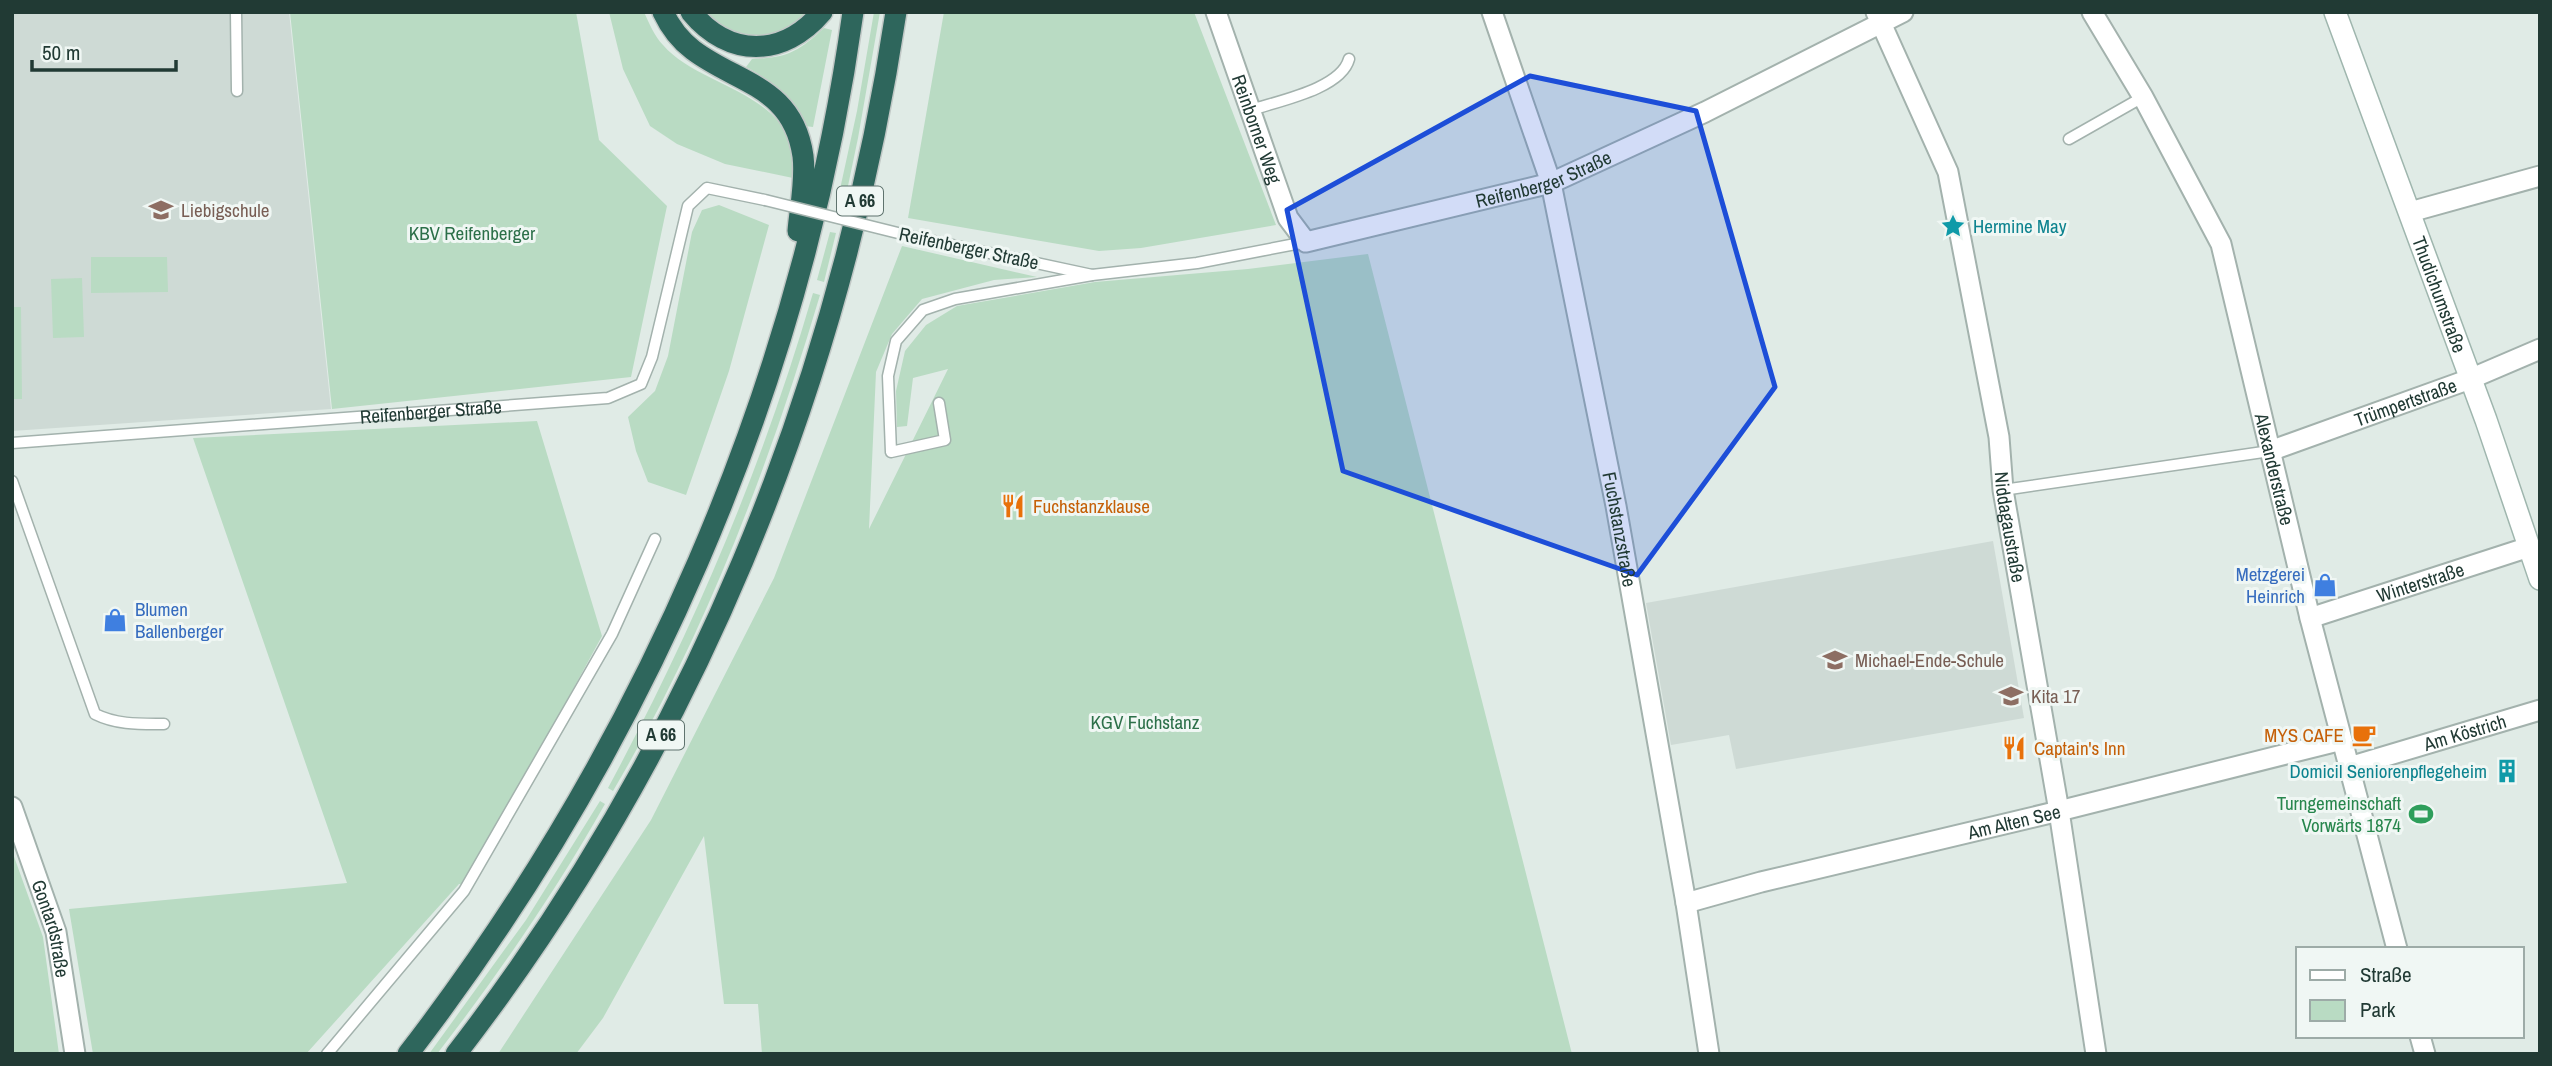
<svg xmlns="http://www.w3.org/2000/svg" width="2552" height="1066" font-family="'Archivo Narrow',sans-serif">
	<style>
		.built { fill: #cedad5 }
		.green { fill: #b9dbc3 }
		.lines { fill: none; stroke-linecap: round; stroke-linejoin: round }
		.lane-casing { stroke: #a3b2ad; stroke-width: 13 }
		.street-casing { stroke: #a3b2ad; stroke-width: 23 }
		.secondary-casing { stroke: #9fb6ae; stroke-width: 24 }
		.highway-casing { stroke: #c1c8c6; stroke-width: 24 }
		.lane { stroke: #fff; stroke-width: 10 }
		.street { stroke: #fff; stroke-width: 19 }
		.secondary { stroke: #fff; stroke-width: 21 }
		.highway { stroke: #2e665c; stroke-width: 21 }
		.lane-bridge-casing { stroke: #a3b2ad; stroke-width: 13; stroke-linecap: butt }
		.lane-bridge { stroke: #fff; stroke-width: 10 }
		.marked { fill: #1d4ed8; fill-opacity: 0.2; stroke: #1d4ed8; stroke-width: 5; stroke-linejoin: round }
		.labels { text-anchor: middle; stroke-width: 6; stroke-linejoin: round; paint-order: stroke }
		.shield { fill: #f0f7f4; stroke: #5f736e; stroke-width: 2 }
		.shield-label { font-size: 18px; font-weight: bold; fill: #213a34 }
		.street-label { font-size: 19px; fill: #213a34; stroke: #f0f7f4 }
		.education-label { font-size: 19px; fill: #785e54; stroke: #f0f7f4; text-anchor: start }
		.culture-label { font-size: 19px; fill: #0d838f; stroke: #f0f7f4; text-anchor: start }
		.park-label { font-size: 19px; fill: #2c7049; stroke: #f0f7f4 }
		.food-label { font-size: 19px; fill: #c56008; stroke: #f0f7f4; text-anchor: start }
		.shop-label { font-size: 19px; fill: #366cbe; stroke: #f0f7f4; text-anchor: end }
		.leisure-label { font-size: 19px; fill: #27864d; stroke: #f0f7f4; text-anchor: end }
	</style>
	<rect width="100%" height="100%" fill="#e0ebe6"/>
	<!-- built -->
	<path class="built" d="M12 12H289L331 409 12 431Z
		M1993 541 2024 718 1736 769 1729 735 1671 745 1646 603Z"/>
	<!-- green -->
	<path class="green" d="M290 12H576L599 140 667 206 631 377 332 409Z
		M609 12H644C649 23 655 37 663 45 696 84 777 91 791 146 794 155 793 168 793 178L725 164 677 144 650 126 623 69Z
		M703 12H811L788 31 764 39 733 35Z
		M874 12H880L858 138 844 205 837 203 857 111Z
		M944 12H1194L1276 225 1141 248 1099 251 908 218Z
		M824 28 832 30 813 127 805 126C788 101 773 80 746 67L752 59C787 58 798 52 824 28Z
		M719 205 769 225 729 371 686 495 648 482 636 451 628 417 655 391 668 356 692 232 702 210Z
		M830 232 836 233 824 282 817 280Z
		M902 246 1037 277 994 280 922 299 892 334 876 372 869 529 948 369 913 378 907 426 897 427 896 391 905 351 926 325 957 306 1095 282 1248 269 1368 254 1572 1054H762L758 1004H724L704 836 603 1018 576 1054H498L651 820 774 578Z
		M91 257H167L168 292 91 293Z
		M82 278 84 337 53 338 51 279Z
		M813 293 820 295C769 467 704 636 613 791L608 788C694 628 762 468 813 293Z
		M12 307H21L22 399H12Z
		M537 421 602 636 467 884H459L306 1054H93L69 909 347 883 193 438Z
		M600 801 605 804C556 891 498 975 437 1054H429L526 920Z
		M12 851 43 937 59 1054H12Z"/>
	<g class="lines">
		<!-- lane casing -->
		<g class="lane-casing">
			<g id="lane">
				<path d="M236 12 237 91"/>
				<path d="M1251 110C1278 101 1341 89 1349 59"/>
				<path d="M2069 139 2143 97"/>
				<path d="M906 235 1092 275 1197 263 1306 242"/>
				<path d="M939 403 945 440 891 452 888 376 896 341 923 310 955 299 1092 275"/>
				<path id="s1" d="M12 443 608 398 641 384 652 357 688 206 707 188 765 200"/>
				<path d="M12 481 95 714C117 725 140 724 164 724"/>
				<path d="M2003 490 2270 451"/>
				<path d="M327 1054 464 891 612 634 655 539"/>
			</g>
		</g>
		<!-- street casing -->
		<g class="street-casing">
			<g id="street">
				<path id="s2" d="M1216 12 1288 218 1306 242 1551 183 1705 112 1903 12"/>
				<path id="s3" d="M1492 12 1551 183 1616 506 1686 903 1709 1054"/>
				<path id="s4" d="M1876 12 1948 172 1999 437 2003 490 2059 811 2096 1054"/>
				<path id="s5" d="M2092 12 2143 97 2221 244 2310 618 2397 949"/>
				<path d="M2410 212 2540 176"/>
				<path id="s6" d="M2270 451 2470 379 2540 349"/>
				<path id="s7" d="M2310 618 2529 547"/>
				<path id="s8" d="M2349 767 2540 710"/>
				<path id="s9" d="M12 807 56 932 75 1054"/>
				<path id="s10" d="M1686 903 1761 882 2059 811 2342 740"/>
				<path d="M2420 1036 2425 1054"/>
			</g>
		</g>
		<!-- secondary casing -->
		<g class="secondary-casing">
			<g id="secondary">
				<path id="s11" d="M2335 12 2486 420 2540 579"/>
			</g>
		</g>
		<!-- highway casing -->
		<g class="highway-casing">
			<path id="highway" d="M663 12C670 27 680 40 693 50 738 84 793 86 803 156 806 181 800 207 798 231
				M691 12C729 58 783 58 822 12
				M408 1054C640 753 801 390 853 12
				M456 1054C691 750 839 391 896 12"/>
		</g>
		<!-- lane -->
		<use href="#lane" class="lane"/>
		<!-- street -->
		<use href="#street" class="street"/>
		<!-- secondary -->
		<use href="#secondary" class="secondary"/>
		<!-- highway -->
		<use href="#highway" class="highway"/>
		<!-- lane-bridge casing -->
		<g class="lane-bridge-casing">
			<path id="lane-bridge" d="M765 200 906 235"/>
		</g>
		<!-- lane-bridge -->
		<use href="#lane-bridge" class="lane-bridge"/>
	</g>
	<!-- marked area -->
	<path class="marked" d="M1530 76 1696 111 1775 387 1637 575 1343 471 1287 210Z"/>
	<!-- icons -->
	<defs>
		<g id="school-bare" transform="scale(1.89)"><path d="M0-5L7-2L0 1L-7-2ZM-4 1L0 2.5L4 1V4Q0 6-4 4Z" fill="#8d6e63" stroke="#f0f7f4" stroke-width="2.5" paint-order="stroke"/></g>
		<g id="sight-bare" transform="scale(1.89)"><path d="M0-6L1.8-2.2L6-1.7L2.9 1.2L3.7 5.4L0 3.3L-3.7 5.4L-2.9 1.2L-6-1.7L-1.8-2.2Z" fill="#0f9aa8" stroke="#f0f7f4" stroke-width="2.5" paint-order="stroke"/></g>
		<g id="restaurant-bare" transform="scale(1.89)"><path d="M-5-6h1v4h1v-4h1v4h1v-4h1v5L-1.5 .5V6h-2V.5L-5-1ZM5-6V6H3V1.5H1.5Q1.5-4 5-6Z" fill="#e8710a" stroke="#f0f7f4" stroke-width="2.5" paint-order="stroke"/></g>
		<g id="shop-bare" transform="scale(1.89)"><path d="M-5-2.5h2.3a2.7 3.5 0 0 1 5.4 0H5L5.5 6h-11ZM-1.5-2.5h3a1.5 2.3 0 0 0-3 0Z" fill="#3f7fe0" stroke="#f0f7f4" stroke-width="2.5" paint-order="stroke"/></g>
		<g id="cafe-bare" transform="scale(1.89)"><path d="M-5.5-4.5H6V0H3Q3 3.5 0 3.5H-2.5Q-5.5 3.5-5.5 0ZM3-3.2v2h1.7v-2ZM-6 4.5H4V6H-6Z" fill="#e8710a" stroke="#f0f7f4" stroke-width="2.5" paint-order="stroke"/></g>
		<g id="building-bare" transform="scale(1.89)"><path d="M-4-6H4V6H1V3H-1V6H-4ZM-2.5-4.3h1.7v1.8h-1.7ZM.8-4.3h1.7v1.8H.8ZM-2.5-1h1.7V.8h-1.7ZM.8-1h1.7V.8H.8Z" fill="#0f9aa8" stroke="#f0f7f4" stroke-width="2.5" paint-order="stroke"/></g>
		<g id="stadium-bare" transform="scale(1.89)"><path d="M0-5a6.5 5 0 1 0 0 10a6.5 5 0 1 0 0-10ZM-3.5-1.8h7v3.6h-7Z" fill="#2e9e5b" stroke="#f0f7f4" stroke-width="2.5" paint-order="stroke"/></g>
	</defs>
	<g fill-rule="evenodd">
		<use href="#school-bare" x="161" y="210"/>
		<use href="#sight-bare" x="1953" y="226"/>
		<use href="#restaurant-bare" x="1013" y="506"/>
		<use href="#shop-bare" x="2325" y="585"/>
		<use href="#shop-bare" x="115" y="620"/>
		<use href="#school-bare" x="1835" y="660"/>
		<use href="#school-bare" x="2011" y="696"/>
		<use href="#cafe-bare" x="2364" y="735"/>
		<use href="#restaurant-bare" x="2014" y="748"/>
		<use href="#building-bare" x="2507" y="771"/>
		<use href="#stadium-bare" x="2421" y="814"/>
	</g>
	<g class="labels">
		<!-- shield labels -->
		<g class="shield">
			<rect x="837" y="186.5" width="46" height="29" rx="5"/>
			<rect x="638" y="720.5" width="46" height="29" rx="5"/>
		</g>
		<g class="shield-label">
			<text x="860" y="207">A 66</text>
			<text x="661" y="741">A 66</text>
		</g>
		<!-- street labels -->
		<g class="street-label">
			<text dy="7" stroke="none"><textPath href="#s2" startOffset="124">Reinborner Weg</textPath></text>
			<text dy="7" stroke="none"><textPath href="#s2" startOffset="494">Reifenberger Straße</textPath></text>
			<text transform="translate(969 248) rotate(12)" y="7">Reifenberger Straße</text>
			<text dy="7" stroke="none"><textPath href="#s11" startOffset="301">Thudichumstraße</textPath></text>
			<text dy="7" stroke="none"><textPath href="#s6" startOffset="144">Trümpertstraße</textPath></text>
			<text dy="7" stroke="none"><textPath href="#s1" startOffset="420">Reifenberger Straße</textPath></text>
			<text dy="7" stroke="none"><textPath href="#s5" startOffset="497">Alexanderstraße</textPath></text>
			<text dy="7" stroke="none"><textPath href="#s4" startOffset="536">Niddagaustraße</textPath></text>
			<text dy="7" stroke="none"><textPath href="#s3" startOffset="534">Fuchstanzstraße</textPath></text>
			<text dy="7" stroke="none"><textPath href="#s7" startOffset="116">Winterstraße</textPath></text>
			<text dy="7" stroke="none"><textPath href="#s8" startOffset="121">Am Köstrich</textPath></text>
			<text dy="7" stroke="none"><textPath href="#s10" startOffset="338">Am Alten See</textPath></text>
			<text dy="7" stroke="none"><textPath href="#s9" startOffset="128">Gontardstraße</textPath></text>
		</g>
		<!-- education labels -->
		<g class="education-label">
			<text x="181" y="217">Liebigschule</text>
			<text x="1855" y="667">Michael-Ende-Schule</text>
			<text x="2031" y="703">Kita 17</text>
		</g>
		<!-- culture labels -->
		<g class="culture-label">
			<text x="1973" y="233">Hermine May</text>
			<text x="2487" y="778" text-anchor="end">Domicil Seniorenpflegeheim</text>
		</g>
		<!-- park labels -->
		<g class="park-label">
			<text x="472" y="240">KBV Reifenberger</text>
			<text x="1145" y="729">KGV Fuchstanz</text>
		</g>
		<!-- food labels -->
		<g class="food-label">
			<text x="1033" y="513">Fuchstanzklause</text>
			<text x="2344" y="742" text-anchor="end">MYS CAFE</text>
			<text x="2034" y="755">Captain's Inn</text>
		</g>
		<!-- shop labels -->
		<g class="shop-label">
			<text x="2305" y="581">Metzgerei<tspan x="2305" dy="22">Heinrich</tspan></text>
			<text x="135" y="616" text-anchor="start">Blumen<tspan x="135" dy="22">Ballenberger</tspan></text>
		</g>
		<!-- leisure labels -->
		<g class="leisure-label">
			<text x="2401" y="810">Turngemeinschaft<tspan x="2401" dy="22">Vorwärts 1874</tspan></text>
		</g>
	</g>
	<!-- border -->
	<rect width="2552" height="1066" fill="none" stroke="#213a34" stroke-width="28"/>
	<!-- legend -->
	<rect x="2296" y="947" width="228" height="91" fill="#f0f7f4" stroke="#9daba7" stroke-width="2"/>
	<rect x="2310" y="970" width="35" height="10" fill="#ffffff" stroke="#9daba7" stroke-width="2"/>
	<text x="2360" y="982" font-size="21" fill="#213a34">Straße</text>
	<rect x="2310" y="1000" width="35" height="21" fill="#b9dbc3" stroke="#9daba7" stroke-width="2"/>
	<text x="2360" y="1017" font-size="21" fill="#213a34">Park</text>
	<!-- scale -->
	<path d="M32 60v10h144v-10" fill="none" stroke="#213a34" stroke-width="3.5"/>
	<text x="42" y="60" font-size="21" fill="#213a34" stroke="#f0f7f4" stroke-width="5" paint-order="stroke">50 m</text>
</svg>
